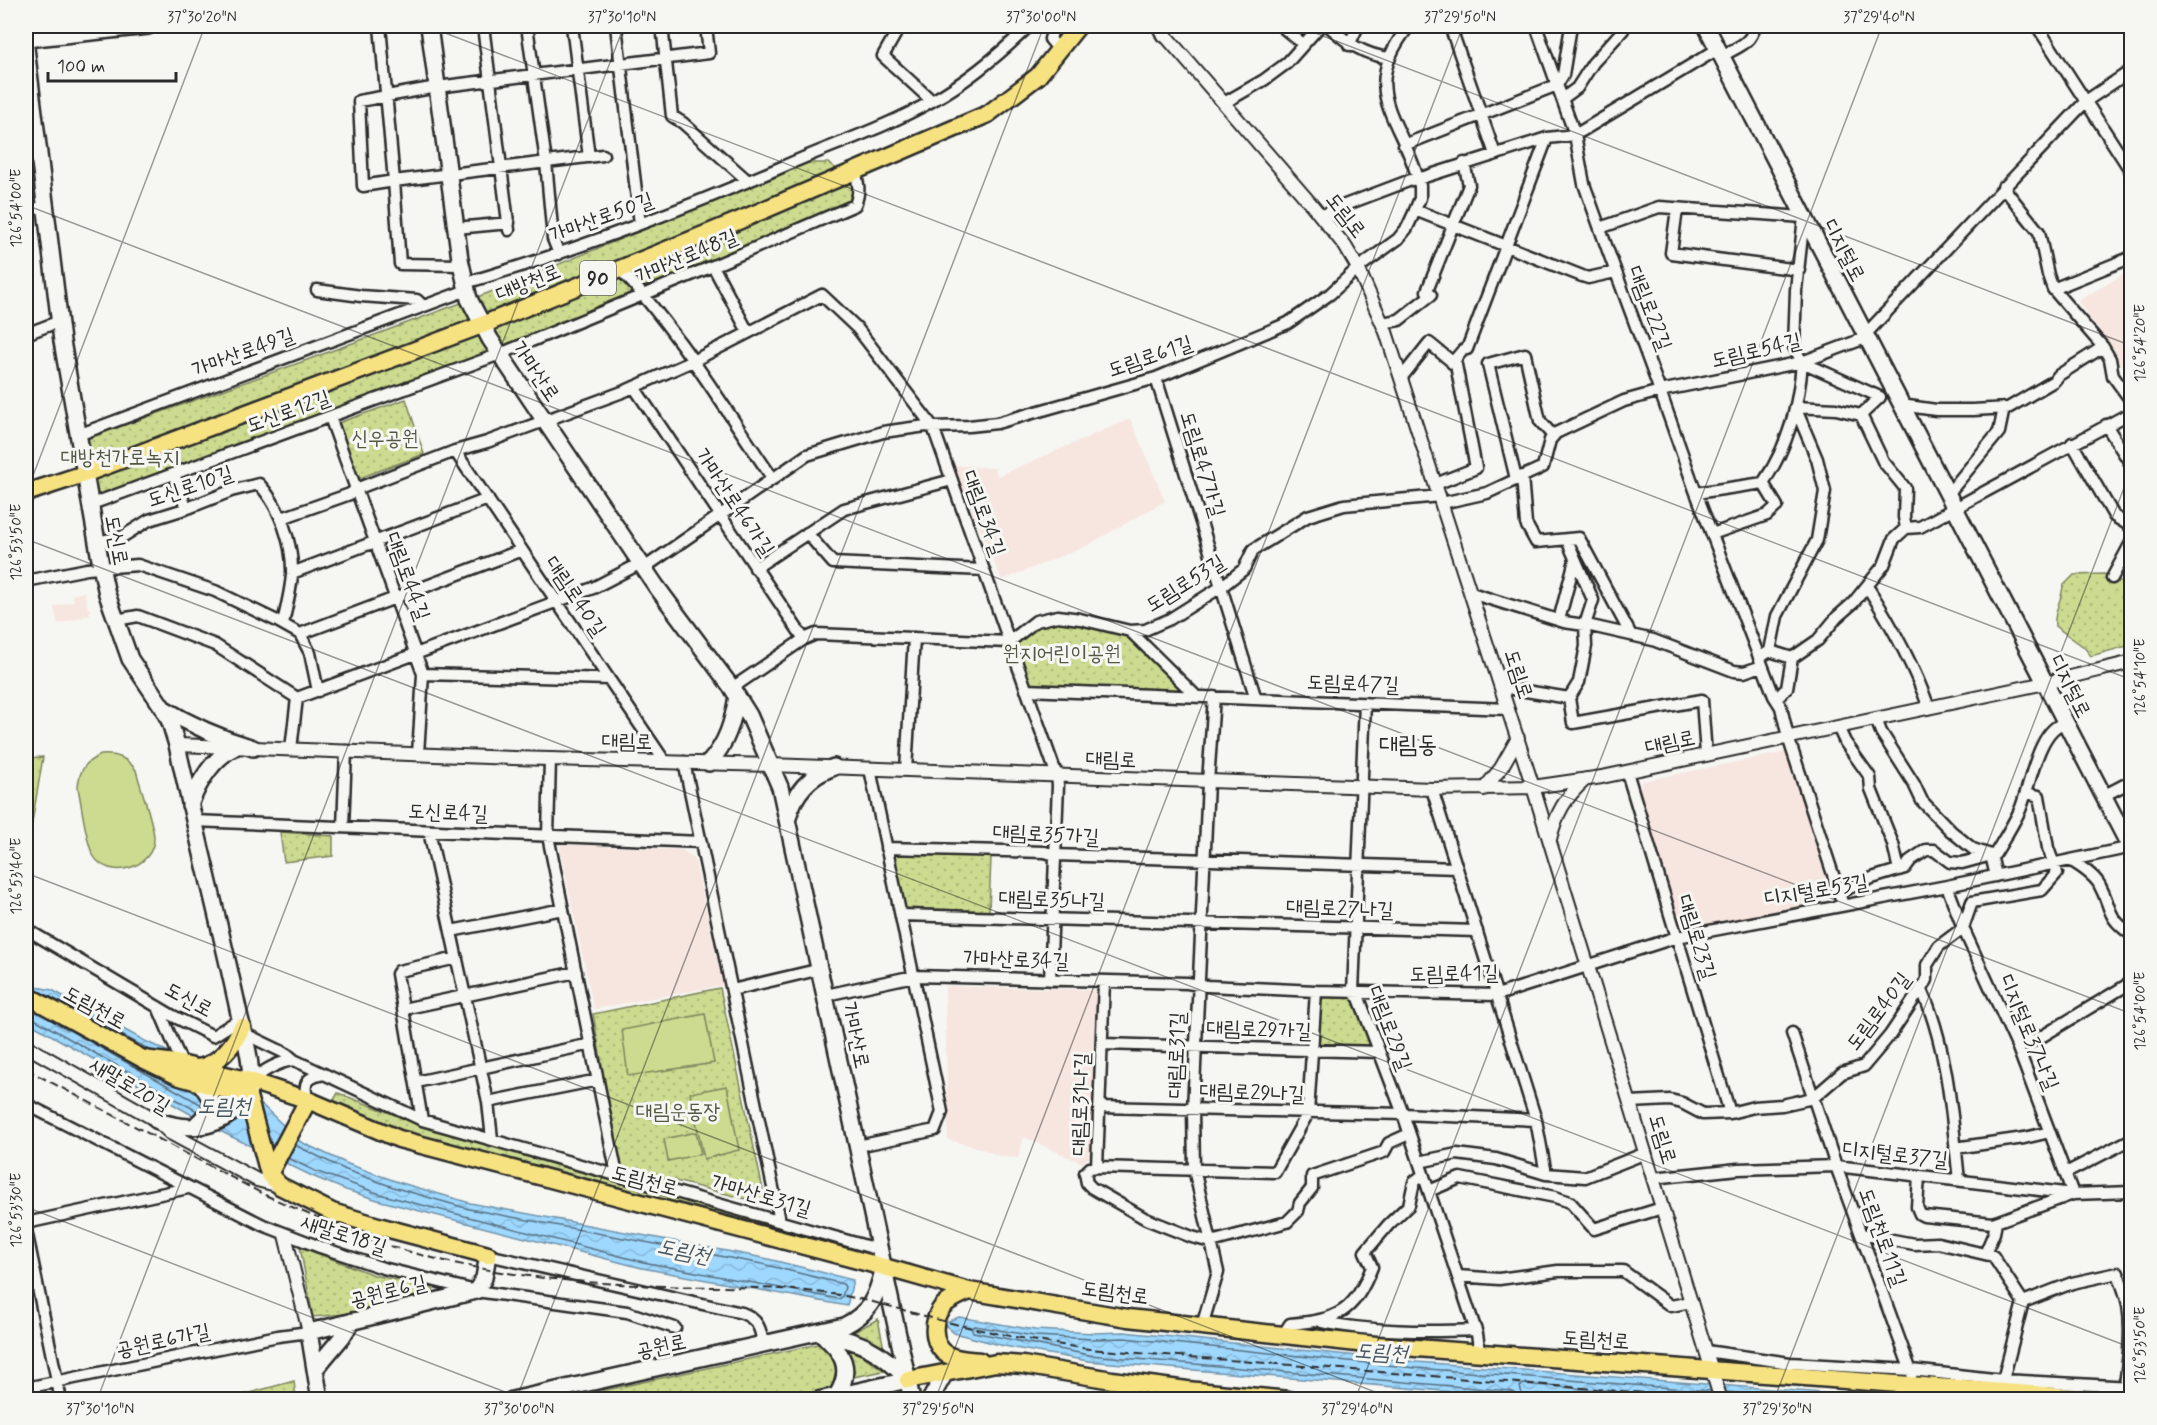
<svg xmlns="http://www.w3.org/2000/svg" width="2157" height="1425" font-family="Mynerve,'Poor Story',sans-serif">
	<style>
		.built { fill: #f7e5e0 }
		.grass { fill: url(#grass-dots); stroke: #7c835d; stroke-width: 1.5 }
		.garden { fill: #ccdb8f; stroke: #7c835d; stroke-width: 1.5 }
		.water { fill: url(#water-waves); stroke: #7093aa; stroke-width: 1.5 }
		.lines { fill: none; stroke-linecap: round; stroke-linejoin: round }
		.shore { stroke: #597080; stroke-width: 1.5 }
		.minor-casing { stroke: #2b2b2b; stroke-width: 15 }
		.tertiary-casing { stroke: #2b2b2b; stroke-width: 16 }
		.secondary-casing { stroke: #2b2b2b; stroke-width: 20 }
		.primary-casing { stroke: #2b2b2b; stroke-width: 21 }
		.minor { stroke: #f6f6f2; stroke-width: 10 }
		.tertiary { stroke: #f6f6f2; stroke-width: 12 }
		.secondary { stroke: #f6f6f2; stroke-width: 15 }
		.primary { stroke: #f7e281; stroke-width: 16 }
		.rail { stroke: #2b2b2b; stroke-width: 2; stroke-dasharray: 9 4.5; stroke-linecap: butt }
		.ticks { fill: none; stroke: #2b2b2b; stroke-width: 1.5; stroke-opacity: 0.45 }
		.labels { text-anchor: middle; stroke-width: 6; stroke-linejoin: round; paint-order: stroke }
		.shield { fill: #f6f6f2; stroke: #686867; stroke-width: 1.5 }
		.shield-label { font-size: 20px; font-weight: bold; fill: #2b2b2b }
		.street-label { font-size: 21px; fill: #2b2b2b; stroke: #f6f6f2 }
		.park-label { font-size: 21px; fill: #535744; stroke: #f6f6f2 }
		.water-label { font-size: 22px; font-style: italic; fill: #485660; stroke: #f6f6f2 }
		.quarter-label { font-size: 24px; fill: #2b2b2b; stroke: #f6f6f2 }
		.neatline { fill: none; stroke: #2b2b2b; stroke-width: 2 }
		.ticks-label { font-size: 15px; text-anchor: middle; fill: #2b2b2b }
	</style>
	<defs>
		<pattern id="grass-dots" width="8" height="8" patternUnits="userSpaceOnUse" patternTransform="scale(1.5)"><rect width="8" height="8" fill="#ccdb8f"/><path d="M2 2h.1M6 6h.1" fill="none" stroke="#afbc7c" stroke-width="1.8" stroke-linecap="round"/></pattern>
		<pattern id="water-waves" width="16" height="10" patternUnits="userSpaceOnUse" patternTransform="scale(1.5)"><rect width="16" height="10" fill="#9ed8ff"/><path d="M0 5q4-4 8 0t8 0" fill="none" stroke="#88badb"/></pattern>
	</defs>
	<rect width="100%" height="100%" fill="#f6f6f2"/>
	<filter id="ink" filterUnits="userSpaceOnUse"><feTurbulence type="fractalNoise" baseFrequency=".0167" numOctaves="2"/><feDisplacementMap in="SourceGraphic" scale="12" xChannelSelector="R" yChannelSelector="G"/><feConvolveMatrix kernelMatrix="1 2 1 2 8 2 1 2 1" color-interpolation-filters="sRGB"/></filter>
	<g filter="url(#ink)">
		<!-- built -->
		<path class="built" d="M2131 270V372L2121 365 2078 301Z
			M1130 419 1165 501 1088 545 1002 580 952 465 994 468 998 476Z
			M84 592 88 608 91 611H89L90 615 58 624 54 607 74 601 72 595Z
			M1786 752 1829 888 1816 891 1813 906 1677 933 1635 794 1643 781Z
			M559 844 682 850 694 858 723 985 594 1009Z
			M945 986 1098 990 1091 1156 1082 1163 1024 1137 1018 1158 1002 1157 977 1147 948 1140Z"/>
		<!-- grass -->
		<path class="grass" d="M808 163H828L851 179 853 191 848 203 482 356 95 496 86 439 296 364 488 293Z
			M406 399 424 454 357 479 338 423Z
			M2104 574 2128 584 2131 579V645L2091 656 2084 647 2055 626C2053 612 2062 600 2063 586L2074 575Z
			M1056 619 1128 634 1189 692 1030 686 1015 642 1029 628Z
			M43 757 26 859V758Z
			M280 832 333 836V856L284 862Z
			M893 854 991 856 989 911 904 908Z
			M720 988 766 1204 620 1167 593 1014Z
			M1320 997H1350L1355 999 1374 1048 1317 1046Z
			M338 1093 421 1125 857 1247 855 1256 431 1143 331 1105Z
			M300 1247 374 1275 433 1288 434 1295 354 1313 313 1317Z
			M878 1319 885 1354 850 1334Z
			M818 1344C833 1353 836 1363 836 1380L828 1390 782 1399 560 1400Z
			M849 1350 865 1357 884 1371 853 1377 852 1363 847 1353Z
			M294 1381 296 1399H240L239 1396Z"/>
		<!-- garden -->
		<path class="garden" d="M101 755C116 754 126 757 136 770 140 787 153 821 154 837 155 868 108 882 93 855 86 843 81 802 78 787 79 770 86 761 101 755Z
			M705 1014 714 1063 628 1076 622 1030Z
			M727 1086 739 1150 704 1159 690 1093Z
			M696 1132 701 1154 668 1161 664 1139Z"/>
		<!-- water -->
		<path class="water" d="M26 985 52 990 145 1041 242 1086 301 1142 348 1164 398 1182 470 1203 764 1258 853 1280 847 1306 642 1268 381 1201 346 1190 312 1176 224 1133 26 1021Z
			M959 1317 1035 1330 1094 1333 1124 1332 1417 1362 1903 1399 1548 1400 1088 1361 1004 1346 954 1333 943 1323Z"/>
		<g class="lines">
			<!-- shore -->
			<path class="shore" d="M45 994 150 1050
				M39 1013 202 1105
				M26 1016 31 1017 197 1111
				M288 1158 315 1171 383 1195 643 1262 839 1299 842 1297 845 1287 843 1284 762 1264 469 1209 396 1188 346 1170 295 1145
				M1726 1392 1824 1400
				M1516 1400 1515 1393 1510 1391 1089 1355 973 1332 971 1328 975 1326 1034 1336 1094 1339 1124 1338 1416 1368 1710 1391
				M1524 1400 1520 1387 1523 1384 1713 1399
				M1533 1400 1536 1394 1607 1400"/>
			<!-- minor casing -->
			<g class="minor-casing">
				<path id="minor" d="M380 26 394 181 603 155
					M483 26 509 230
					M527 26 546 162 553 239 559 254
					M572 26 589 157
					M616 26 640 224
					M662 26 672 116 683 123 748 181
					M900 26 883 56 932 101
					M1054 26 1050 39 1059 50
					M1281 26 1303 44
					M1329 26C1347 43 1364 55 1390 58
					M1450 26 1495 154
					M1536 26 1575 135 1584 184 1607 248 1660 391 1695 490 1774 696 1781 707 1788 737 1843 905
					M2037 26 2132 173
					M1349 45 1358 26
					M1721 56C1736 48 1753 43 1754 26
					M1562 99 1577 88 1593 63 1623 30 1620 26
					M1224 103 1264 80 1287 63 1320 26
					M1404 145 1557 85 1563 75 1571 26
					M2003 187 2039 232 2048 275 2053 289 2103 347 2110 359 2113 376 2132 402
					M1677 209 1671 253 1799 270
					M26 210 46 207
					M1415 210 1582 276 1588 278 1615 272
					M1322 216 1337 208 1411 180 1418 179 1547 138 1575 135 1718 49
					M456 228 509 223
					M1600 228 1659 207 1804 217 1796 290 1794 347 1802 362
					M461 265 400 264 394 181 363 186 359 101 437 87 709 53 706 26
					M713 266 748 332
					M620 269C679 332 724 408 773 479
					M465 283C573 252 678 211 782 167 831 145 885 128 932 101 968 81 1000 54 1029 26
					M2053 289 2132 257
					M317 290 361 296 417 300 423 306
					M1382 323 1399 320 1431 295 1427 291 1469 185 1464 163
					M26 334 60 321
					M1802 362 1880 397 1861 415
					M1452 363 1463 350 1467 349 1547 138
					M1402 377 1429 343 1456 365 1476 468 1436 484
					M1156 378 1256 699
					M634 387 804 639
					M1901 405 1936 410H1973L2008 408 2054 381 2059 375 2103 347
					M330 417 423 674 418 754
					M2106 425 2132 466
					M78 435 467 290
					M2072 443 2114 516 2132 527
					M455 451 665 762
					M174 474 185 505 188 508
					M1522 476 1526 524 1536 542 1579 538 1631 635
					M1516 479 1488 364 1525 354 1540 421 1553 436
					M1763 483C1788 447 1799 405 1802 362
					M1696 493 1763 483 1777 506 1767 515 1712 534
					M1948 494 1999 432 2004 408
					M1442 503 1487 493 1543 467 1550 440 1556 433 1624 401 1660 391 1802 362 1860 340 2086 101 2132 70
					M89 505 500 354 713 266 855 205C860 192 859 185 855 171
					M281 516 285 517 350 494 356 489 455 451 487 442 625 391 693 361 822 295 857 328 933 427 1057 776 1058 785 1050 980
					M1906 528 1920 527 2132 412
					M807 533 833 563 983 570
					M1567 540 1593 600 1585 625 1586 646 1579 682 1569 698
					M96 542 122 537 149 520 188 508 231 491 259 484C280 506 293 544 292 574 291 591 286 608 283 624
					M644 568 807 455 883 432 926 426 933 427 969 426 997 423 1156 378 1288 323 1330 294 1358 268 1398 239 1407 228 1414 213 1420 198V186C1404 120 1355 93 1409 26
					M755 568 844 509 952 480
					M292 573 488 499
					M2112 578 2132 541
					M26 581 87 569 138 565 215 591 277 621 300 634 310 653 318 691
					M1867 586C1891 624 1914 666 1929 708
					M1471 593 1564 622 1591 626 1653 640 1734 671 1744 672 1762 666
					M116 620 138 616 215 645 297 698
					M1559 620 1575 560
					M1130 631 1197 697
					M300 634 522 550
					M1770 651 1792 658
					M1759 658 1770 651 1777 616 1817 540 1825 491 1817 459 1795 407 1836 409 1861 415 1883 461 1905 488 1904 517 1906 528
					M423 674 609 679
					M1501 687 1569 698 1573 723 1702 700 1706 755
					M732 688 804 639 816 634 1009 642 1036 621 1058 616 1080 619 1130 631 1145 630 1170 619 1221 587 1244 569 1253 550 1308 516 1344 505 1440 496
					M1026 690 1508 709
					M297 698 593 588 641 563
					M1776 699 1787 688 1792 658 1818 640 1837 617 1853 603 1884 565 1894 539 1906 528
					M1365 703 1353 992 1359 998 1403 1114 1477 1334 1480 1353
					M1876 719 1881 732 1914 784 1922 801 1951 831 1973 849 1991 855 1996 876
					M1838 727 1845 742 1870 777 1871 789 1893 844 1899 870
					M291 749 297 698
					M550 759 548 836 617 1175
					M684 762 780 1221
					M906 770 914 638
					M1627 772 1730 1113
					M1432 789 1536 1120 1546 1174 1585 1177 1646 1153
					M2103 796 2132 781
					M194 821 701 842
					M343 827 346 751
					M429 831 488 1102 492 1139
					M886 848 1045 852 1055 855 1457 868
					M2070 860C2080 866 2093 874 2099 884 2113 909 2104 915 2132 935
					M1840 892 1872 878 1905 868 1911 860 1926 850H1934L1950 862 1962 863 1995 854C2004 839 2013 825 2020 810 2030 787 2038 728 2065 723
					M901 915 1477 931
					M26 929 173 1016 213 1036 240 1019
					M451 931 563 909
					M1104 981 1097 1167 1275 1172 1308 1113 1316 991
					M1921 988C1948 1047 1952 1117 1959 1180
					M732 990 821 969
					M826 995 914 976 1187 983 1207 986 1316 991 1497 995 1677 937 1947 886 2132 847
					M158 1007 183 1066
					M403 1009 576 972
					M243 1033 287 1054 294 1060C277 1062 264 1071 250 1081
					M1792 1033 1836 1166 1912 1374
					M1102 1044 1379 1052
					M2018 1048 2041 1037 2132 982
					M294 1060 422 1120 880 1250
					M416 1082 591 1044
					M308 1100C302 1083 307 1077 324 1074
					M488 1102 598 1080
					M1630 1102 1670 1100 1682 1103 1703 1114 1730 1113 1754 1107 1782 1105 1813 1098 1842 1073 1864 1066 1890 1035 1927 980V965L1939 946 1963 928 1972 902 2042 890 2057 873 2048 848 2039 796 2026 793
					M26 1104 263 1225 320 1247 383 1268 476 1291 627 1312 675 1328
					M1099 1107 1403 1114 1536 1120
					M422 1120 397 974 399 971 457 958
					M858 1146 935 1130 942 1112 870 769
					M1955 1148 2024 1138 2050 1132
					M1419 1162 1457 1154 1496 1159 1546 1174
					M1097 1167 1090 1168 1085 1173 1087 1183 1092 1188 1146 1219 1192 1237 1211 1242 1287 1222 1298 1211 1300 1203 1312 1188V1176L1384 1152 1389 1143 1409 1134
					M2066 1173 2132 1139
					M1919 1176 1917 1207 1920 1214 1924 1216 1993 1223 2073 1194 2018 1048 1963 928 1947 886
					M1653 1178 1738 1169 1836 1166 2073 1194 2132 1192
					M1429 1191 1460 1178 1555 1197 1570 1202 1594 1229 1662 1208
					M26 1223 188 1188
					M26 1230 61 1400
					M1861 1234 1914 1244 1938 1243 1993 1256 2023 1302 2072 1283 2118 1273C2121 1283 2126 1294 2128 1305 2133 1336 2127 1368 2123 1400
					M1985 1254 1994 1233 1996 1223
					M488 1255 742 1313C758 1319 761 1329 763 1345
					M1458 1276 1499 1279 1558 1271H1623L1671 1306 1691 1302
					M1322 1322C1372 1332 1425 1332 1476 1330
					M1202 1326 1218 1272 1194 1169 1193 1110 1208 782 1214 697
					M1283 1335 1290 1324C1337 1320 1354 1313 1372 1267L1365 1252 1389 1224 1409 1205 1414 1182 1423 1175
					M1706 1351 1790 1363 1911 1370 2003 1380 2132 1387
					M2003 1380 2023 1302
					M26 1388 278 1336 309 1332"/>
			</g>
			<!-- tertiary casing -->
			<g class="tertiary-casing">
				<path id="tertiary" d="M1158 27 1311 204 1345 246 1358 268 1386 332 1533 787 1721 1400
					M177 745 513 758 770 765 1432 789 1533 787 1602 777 2045 683 2132 662
					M1484 789 1501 768 1518 738
					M1550 839C1556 814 1565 797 1586 779
					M26 1046 156 1120 170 1133 257 1180 280 1186
					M285 1235 309 1332"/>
			</g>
			<!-- secondary casing -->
			<g class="secondary-casing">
				<path id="secondary" d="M429 26 460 259 469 299 490 339 545 421 656 586 732 688 749 715 780 787 912 1400
					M1161 26 1164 34
					M1706 26 2132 851
					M26 39 148 26
					M26 48 62 341 102 571 107 594 130 659 163 708 170 722 177 745C196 833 219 920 238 1009 243 1034 256 1068 248 1094 246 1101 239 1107 233 1112 211 1130 183 1130 156 1120
					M163 708C192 726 220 738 253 748
					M709 763C727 743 733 722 737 696
					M190 805C199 781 212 759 235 747
					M788 818C794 793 809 776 834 767
					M194 1127C214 1106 219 1108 199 1082
					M820 1333C861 1342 878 1348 908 1380
					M821 1334C843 1351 853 1369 837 1395
					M316 1368 342 1337 352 1321
					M862 1391 887 1400
					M320 1400 309 1332 476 1291 484 1278 488 1255
					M512 1400 844 1326C870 1313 876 1298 883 1271
					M818 1400 908 1380
					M930 1400 945 1373"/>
			</g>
			<!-- primary casing -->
			<g class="primary-casing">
				<path id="primary" d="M26 493 84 474 482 325 738 221 988 114 1038 76 1078 26
					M26 995 143 1059 180 1077 248 1096 269 1174 280 1186 332 1212 378 1226 488 1255
					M143 1059 176 1063 250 1081 308 1100 399 1139 884 1267 969 1291 1128 1318 1376 1345 2111 1400
					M198 1068C218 1065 234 1045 242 1027
					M269 1174 308 1100
					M969 1291C961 1295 951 1299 944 1305 931 1318 931 1346 948 1355 957 1360 970 1360 980 1361
					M908 1380 996 1363 1023 1365 1112 1380 1187 1390 1289 1400"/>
			</g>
			<!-- minor -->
			<use href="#minor" class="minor"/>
			<!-- tertiary -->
			<use href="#tertiary" class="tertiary"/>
			<!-- secondary -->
			<use href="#secondary" class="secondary"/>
			<!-- primary -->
			<use href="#primary" class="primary"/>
			<!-- rail -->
			<path class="rail" d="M26 1069 265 1195C302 1211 339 1229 378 1242 455 1268 537 1280 619 1284 690 1289 761 1284 832 1294 875 1300 917 1315 959 1325 1002 1335 1045 1343 1089 1349L1734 1400"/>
		</g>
	</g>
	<!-- ticks -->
	<path class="ticks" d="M427 26 2132 680M1297 26 2132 346M26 205 2132 1014M26 494 205 26M26 539 2132 1348M26 873 1396 1400M26 1207 526 1400M97 1400 624 26M516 1400 1044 26M935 1400 1463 26M1355 1400 1882 26M1774 1400 2132 467"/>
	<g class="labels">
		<!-- shield labels -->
		<rect class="shield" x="580" y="261" width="36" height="34" rx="4.5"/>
		<g class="shield-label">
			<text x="598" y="285">90</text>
		</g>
		<!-- street labels -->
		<g class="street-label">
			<text transform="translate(1346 215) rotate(52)" y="7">도림로</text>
			<text transform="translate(601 217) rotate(-20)" y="7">가마산로50길</text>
			<text transform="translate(1844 250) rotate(62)" y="7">디지털로</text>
			<text transform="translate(686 256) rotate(-23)" y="7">가마산로48길</text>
			<text transform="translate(528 282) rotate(-22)" y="7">대방천로</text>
			<text transform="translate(1650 308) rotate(69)" y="7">대림로22길</text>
			<text transform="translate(1756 350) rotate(-13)" y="7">도림로54길</text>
			<text transform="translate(243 352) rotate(-20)" y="7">가마산로49길</text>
			<text transform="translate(1150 356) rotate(-19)" y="7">도림로61길</text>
			<text transform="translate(536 371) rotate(56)" y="7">가마산로</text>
			<text transform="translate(288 411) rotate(-20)" y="7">도신로12길</text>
			<text transform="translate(1203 464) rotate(73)" y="7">도림로47가길</text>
			<text transform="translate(190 486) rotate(-19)" y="7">도신로10길</text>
			<text transform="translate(735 502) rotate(56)" y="7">가마산로46가길</text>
			<text transform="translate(984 513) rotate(70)" y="7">대림로34길</text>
			<text transform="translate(117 540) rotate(79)" y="7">도신로</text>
			<text transform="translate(408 576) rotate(70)" y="7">대림로44길</text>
			<text transform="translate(1185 583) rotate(-32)" y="7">도림로53길</text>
			<text transform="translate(576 596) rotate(56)" y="7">대림로40길</text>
			<text transform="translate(1519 674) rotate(72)" y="7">도림로</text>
			<text transform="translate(1353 683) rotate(2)" y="7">도림로47길</text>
			<text transform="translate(2070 686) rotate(63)" y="7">디지털로</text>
			<text transform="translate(627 741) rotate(1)" y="7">대림로</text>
			<text transform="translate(1670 742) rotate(-12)" y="7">대림로</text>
			<text transform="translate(1111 759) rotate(2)" y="7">대림로</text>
			<text transform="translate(448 812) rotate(2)" y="7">도신로4길</text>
			<text transform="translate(1046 834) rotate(3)" y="7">대림로35가길</text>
			<text transform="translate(1816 890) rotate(-10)" y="7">디지털로53길</text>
			<text transform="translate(1052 899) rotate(2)" y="7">대림로35나길</text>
			<text transform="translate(1340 908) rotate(2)" y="7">대림로27나길</text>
			<text transform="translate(1697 937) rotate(73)" y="7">대림로23길</text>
			<text transform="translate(1016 959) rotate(2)" y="7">가마산로34길</text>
			<text transform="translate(1454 973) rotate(-1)" y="7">도림로41길</text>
			<text transform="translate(189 999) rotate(28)" y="7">도신로</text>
			<text transform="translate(95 1007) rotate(29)" y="7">도림천로</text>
			<text transform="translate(1878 1011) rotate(-53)" y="7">도림로40길</text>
			<text transform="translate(1390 1028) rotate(69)" y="7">대림로29길</text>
			<text transform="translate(1259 1029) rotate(2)" y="7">대림로29가길</text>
			<text transform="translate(2029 1032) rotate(67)" y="7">디지털로37나길</text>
			<text transform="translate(856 1035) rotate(78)" y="7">가마산로</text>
			<text transform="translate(1176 1055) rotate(-88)" y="7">대림로31길</text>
			<text transform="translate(130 1085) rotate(31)" y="7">새말로20길</text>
			<text transform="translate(1252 1092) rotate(2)" y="7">대림로29나길</text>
			<text transform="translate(1080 1104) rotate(-88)" y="7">대림로31나길</text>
			<text transform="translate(1663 1139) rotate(73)" y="7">도림로</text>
			<text transform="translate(1895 1154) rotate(6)" y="7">디지털로37길</text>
			<text transform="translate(645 1180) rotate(15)" y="7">도림천로</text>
			<text transform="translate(761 1195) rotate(16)" y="7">가마산로31길</text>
			<text transform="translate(344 1234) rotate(18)" y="7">새말로18길</text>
			<text transform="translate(1883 1237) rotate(70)" y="7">도림천로11길</text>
			<text transform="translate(388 1291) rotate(-14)" y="7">공원로6길</text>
			<text transform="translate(1115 1292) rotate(8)" y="7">도림천로</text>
			<text transform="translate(1596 1339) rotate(4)" y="7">도림천로</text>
			<text transform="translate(163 1340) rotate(-12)" y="7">공원로6가길</text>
			<text transform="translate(661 1346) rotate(-12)" y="7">공원로</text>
		</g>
		<!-- park labels -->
		<g class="park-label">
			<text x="385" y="445">신우공원</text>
			<text x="120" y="464">대방천가로녹지</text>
			<text x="1062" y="660">원지어린이공원</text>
			<text x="678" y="1118">대림운동장</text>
		</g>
		<!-- water labels -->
		<g class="water-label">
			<text x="224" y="1113">도림천</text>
			<text transform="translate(684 1250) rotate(12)" y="8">도림천</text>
			<text transform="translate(1381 1351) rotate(4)" y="8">도림천</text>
		</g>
		<!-- quarter labels -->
		<g class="quarter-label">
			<text x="1408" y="752">대림동</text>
		</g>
	</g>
	<!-- margin -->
	<rect width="2157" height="1425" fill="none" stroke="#f6f6f2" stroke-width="66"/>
	<!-- scale -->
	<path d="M48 72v9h128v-9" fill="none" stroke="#2b2b2b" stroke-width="3"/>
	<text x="57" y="72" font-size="18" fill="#2b2b2b" stroke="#f6f6f2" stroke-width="4.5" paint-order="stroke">100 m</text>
	<rect x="33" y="33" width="2091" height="1359" class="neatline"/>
	<g class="ticks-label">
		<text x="202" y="22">37°30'20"N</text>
		<text x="622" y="22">37°30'10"N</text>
		<text x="1041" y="22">37°30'00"N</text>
		<text x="1460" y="22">37°29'50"N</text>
		<text x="1879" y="22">37°29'40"N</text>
		<text transform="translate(16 208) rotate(-90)" y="5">126°54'00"E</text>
		<text transform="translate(2140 343) rotate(-90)" y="5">126°54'20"E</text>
		<text transform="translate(16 542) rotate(-90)" y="5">126°53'50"E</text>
		<text transform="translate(2140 677) rotate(-90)" y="5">126°54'10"E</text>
		<text transform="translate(16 876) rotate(-90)" y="5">126°53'40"E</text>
		<text transform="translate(2140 1011) rotate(-90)" y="5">126°54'00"E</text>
		<text transform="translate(16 1210) rotate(-90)" y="5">126°53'30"E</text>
		<text transform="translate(2140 1345) rotate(-90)" y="5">126°53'50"E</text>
		<text x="100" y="1414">37°30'10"N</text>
		<text x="519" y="1414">37°30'00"N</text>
		<text x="938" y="1414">37°29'50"N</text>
		<text x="1357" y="1414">37°29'40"N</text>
		<text x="1777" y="1414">37°29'30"N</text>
	</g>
</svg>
